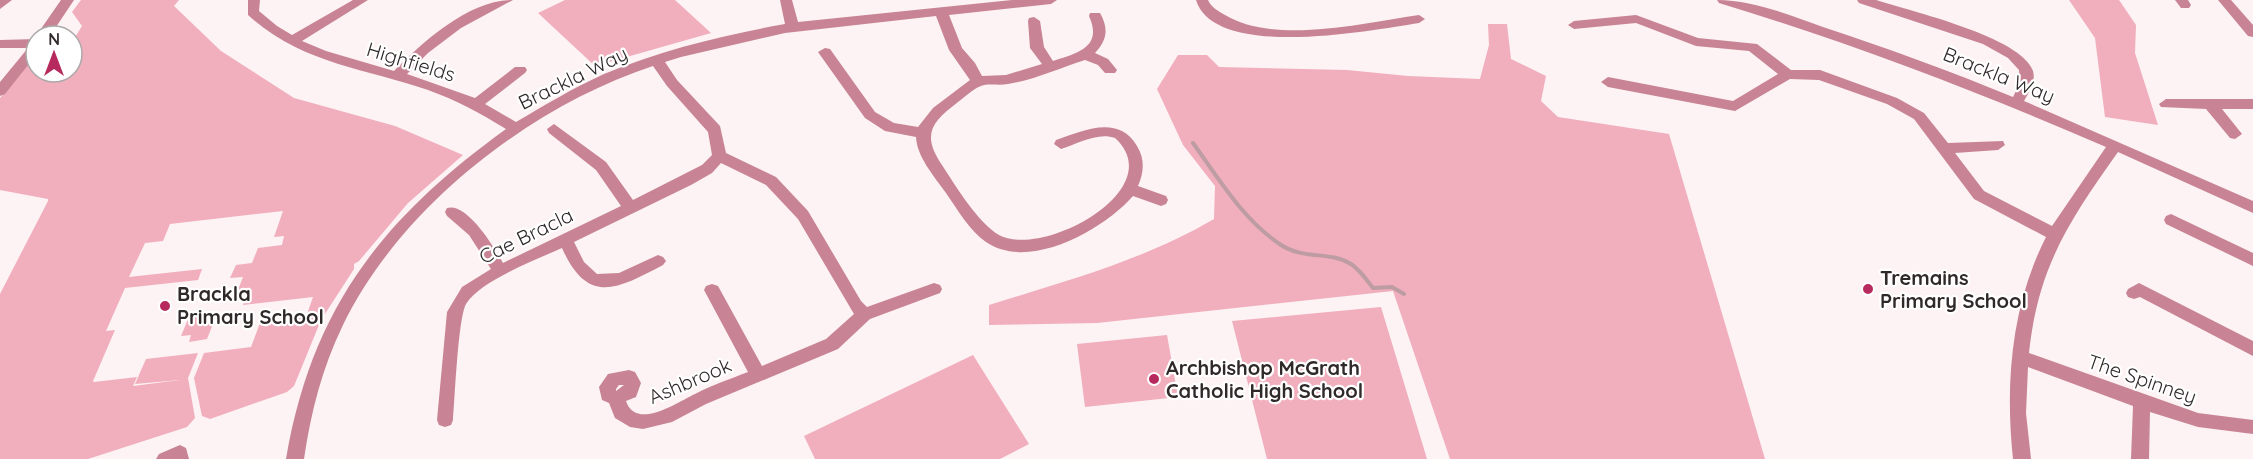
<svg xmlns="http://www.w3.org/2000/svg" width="2253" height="459" font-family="Quicksand,sans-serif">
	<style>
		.green { fill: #f1aebd }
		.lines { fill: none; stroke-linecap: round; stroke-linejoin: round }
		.stream { stroke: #bd9ca3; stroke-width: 4 }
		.minor { fill: #c88494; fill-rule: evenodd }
		.poi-dot { fill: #b72a5e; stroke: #fff; stroke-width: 2 }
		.labels { text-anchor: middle; stroke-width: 4.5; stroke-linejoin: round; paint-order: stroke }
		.street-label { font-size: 20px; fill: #30292a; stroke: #fff }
		.poi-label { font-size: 20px; font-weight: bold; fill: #30292a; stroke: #fff; text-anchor: start }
	</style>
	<rect width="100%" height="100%" fill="#fdf2f4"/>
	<!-- green -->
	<path class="green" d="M81 0H179L174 6 221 51 294 98 395 126 463 155 408 203 359 261 354 264V269L321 320 294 386 287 392 210 419 202 416 194 378 204 353 251 347 260 323 306 317 313 297 243 305 247 294 236 295 243 277 230 278 236 265 252 263 258 248 282 245 284 236 274 237 283 211 170 224 163 241 145 243 129 277 202 269 198 280 125 288 106 331 115 330 93 381 94 382 137 377 133 386 180 380 135 384 146 359 198 353 188 378 195 418 187 427 88 459H0V294L48 201V199L0 190V98L28 64 36 61V72H72V42L82 26 72 12Z
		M565 0H675L711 33 595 66 538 13Z
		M2069 0H2119L2136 25 2135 53 2158 125 2105 117 2095 38Z
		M1488 24H1507L1511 59 1546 76 1541 101 1558 117 1669 134 1765 459H1450L1393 291 1097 323 989 325V305C1066 281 1144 260 1214 219L1215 186 1183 145 1157 89 1178 55H1207L1219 67 1347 70 1408 76 1480 79 1489 45Z
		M1381 307 1427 459H1267L1232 321Z
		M217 314 207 339 189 342 191 335 181 336 189 317Z
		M1167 335 1178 397 1085 407 1077 344Z
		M973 355 1029 444 1000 459H815L804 436Z"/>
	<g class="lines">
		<!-- stream -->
		<path class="stream" d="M1193 143C1219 179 1243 220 1281 245 1304 260 1331 251 1351 264 1360 270 1366 279 1373 288L1392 287 1404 294"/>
		<!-- minor -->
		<path class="minor" d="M0 0H12L0 9Z
			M61 0H74L50 36H36Z
			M248 0H260L259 11 277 26 292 35 353 0H368L302 41 326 51 394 71C424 41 469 0 513 0L461 28 428 53 407 74 475 98 515 67H525L527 70 525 73 485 104 516 122C545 105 573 88 604 74 661 50 724 35 785 24L780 0H792L798 22 1012 0H1057L1051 4 949 15 962 48 975 63 982 76 1006 75 1042 64 1030 48 1028 21 1029 18 1034 17 1040 21 1044 47 1053 61C1078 53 1103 47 1089 16L1090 13H1100C1109 29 1107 40 1095 53L1108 59 1117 70 1115 73H1105L1098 65 1085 60C1060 68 1034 80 1008 84 999 86 988 83 981 86 973 89 965 97 958 102 932 122 921 134 942 165 955 185 978 223 999 235 1043 259 1171 189 1115 138 1097 132 1078 144 1061 149L1054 144 1056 140C1083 131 1118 114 1137 146 1145 159 1144 172 1138 186L1166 196 1168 200 1166 204 1161 206 1133 196C1104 229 1030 272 986 242 970 231 957 209 946 193 934 176 917 157 916 137L885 131 865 118 818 52 825 48 830 49 875 112 894 123 918 127 933 108 970 80 949 50 936 16 785 33 681 57 665 62 677 80 720 126 726 153 776 177 808 211 861 301 867 307 934 283 940 285 942 289 940 293 870 319 838 349 706 404 672 422 643 429 630 427 615 418 609 403 602 400 599 387 608 374 629 370 635 372 641 383 636 397 626 401C636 431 678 402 695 394 712 385 730 379 748 372L704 290 706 286 712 284 718 286 762 366 826 339 854 314 798 219 766 185 721 163 712 173 691 185 574 242 584 262 597 274 619 273 658 255 663 257 666 261 663 265C617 289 588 306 562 248 536 260 481 280 466 304 458 319 455 398 453 420L451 425 445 427 439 425 437 420 447 312 462 287 491 269 469 235 447 216 445 212 447 208C467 202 494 247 503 263L621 206 596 170 549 133 547 129 554 124 606 162 633 200 702 165 712 155 708 132 667 86 653 66C531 106 400 207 343 325 322 368 311 412 304 459H286C312 307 383 218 506 129 480 113 456 100 428 90 364 68 302 64 248 15ZM619 385H624L616 391V389Z
			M1196 0H1208C1211 7 1218 11 1225 15 1275 45 1363 23 1419 15L1425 19 1419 23C1373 30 1215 61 1196 0Z
			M1717 0C1753 0 1789 15 1823 27 1887 48 1950 71 2013 97L2020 83 2019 70 2008 58 1983 44 1859 3 1857 0H1876C1910 11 2022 37 2033 71 2036 82 2029 92 2024 101L2253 201V213L2118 152C2069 221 2038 267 2029 353L2198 413 2253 420V434L2198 427 2150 412 2149 459H2131L2133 406 2028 367 2026 413 2031 459H2013C2005 384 2011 306 2046 237L1974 199 1914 119 1887 104 1819 80 1790 79 1735 111 1608 87 1601 82 1608 77 1733 101 1778 74 1749 51 1696 46 1636 23 1574 29 1568 25 1574 21 1636 15 1698 38 1757 44 1791 70H1820L1897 98 1924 113 1948 143 2003 141 2005 145 1998 150 1955 153 1984 191 2052 226 2106 147C1979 92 1851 43 1719 3Z
			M2175 0H2188L2191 5 2189 8H2181Z
			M2218 0H2231L2253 25V37L2248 36Z
			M36 39V55L5 94 0 96V82L28 48H0V40Z
			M2166 99H2253V109H2222L2242 134 2235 139 2230 138 2206 109 2161 107 2159 104Z
			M2171 214 2253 253V266L2166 224 2164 220 2166 216Z
			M2139 283 2253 341V356L2140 297 2134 299 2128 297 2126 293 2128 289Z
			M180 445 186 448 189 459H156L159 454Z"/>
	</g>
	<!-- markers -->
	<g class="poi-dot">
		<circle cx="1868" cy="289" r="6"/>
		<circle cx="165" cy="306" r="6"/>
		<circle cx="1154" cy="379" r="6"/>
	</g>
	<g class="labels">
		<!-- street labels -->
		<g class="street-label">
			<text transform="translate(411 62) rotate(17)" y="7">Highfields</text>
			<text transform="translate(1999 75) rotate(22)" y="7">Brackla Way</text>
			<text transform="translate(573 78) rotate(-26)" y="7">Brackla Way</text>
			<text transform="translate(526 236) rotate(-26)" y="7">Cae Bracla</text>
			<text transform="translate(2142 379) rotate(19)" y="7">The Spinney</text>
			<text transform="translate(690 381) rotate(-23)" y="7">Ashbrook</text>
		</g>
		<!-- poi labels -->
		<g class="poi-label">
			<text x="1880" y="285">Tremains<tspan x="1880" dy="23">Primary School</tspan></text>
			<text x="177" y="301">Brackla<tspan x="177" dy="23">Primary School</tspan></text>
			<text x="1166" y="375">Archbishop McGrath<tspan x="1166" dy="23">Catholic High School</tspan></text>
		</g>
	</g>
	<!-- north arrow -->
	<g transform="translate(54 54)"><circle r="28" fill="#ffffff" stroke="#aca9aa" stroke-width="1.5"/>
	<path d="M0-4.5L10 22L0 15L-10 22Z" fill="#b72a5e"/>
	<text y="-9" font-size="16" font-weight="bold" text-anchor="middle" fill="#30292a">N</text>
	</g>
</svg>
